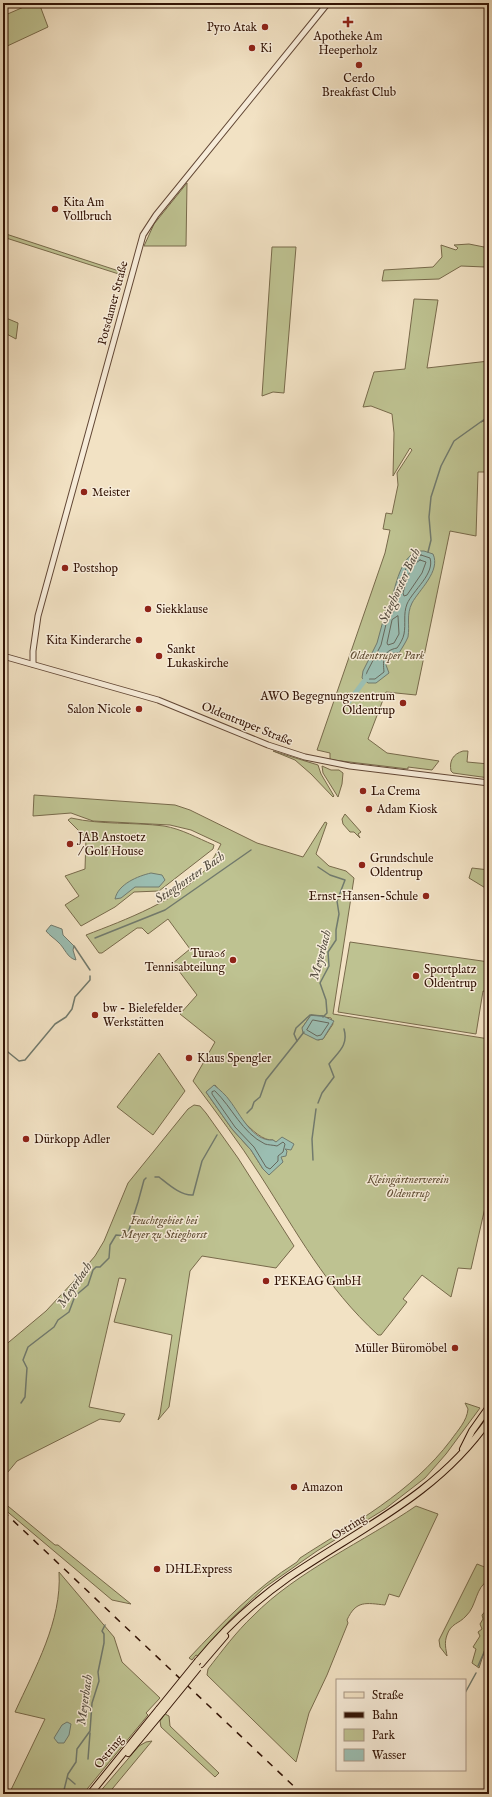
<svg xmlns="http://www.w3.org/2000/svg" width="492" height="1797" viewBox="0 0 492 1797" font-family="'IM FELL English',serif">
  <style>
    .green { fill: #bec291; stroke: #786a4b; fill-rule: evenodd }
    .water { fill: #9bbeb2; stroke: #717a6d }
    .lines { fill: none; stroke-linecap: round; stroke-linejoin: round }
    .shore { stroke: #66685c; stroke-width: 1 }
    .stream { stroke: #717a6d; stroke-width: 1.5 }
    .canal { stroke: #9bbeb2; stroke-width: 5 }
    .minor-casing { stroke: #624735; stroke-width: 7 }
    .major-casing { stroke: #321305; stroke-width: 8 }
    .minor { stroke: #f7ecd9; stroke-width: 5 }
    .major { stroke: #f2e2c4; stroke-width: 6 }
    .rail { stroke: #321305; stroke-width: 1.5; stroke-dasharray: 7 7; stroke-linecap: butt }
    .major-bridge-casing { stroke: #321305; stroke-width: 8; stroke-linecap: butt }
    .major-bridge { stroke: #f2e2c4; stroke-width: 6 }
    .poi-dot { fill: #8f2418; stroke: #f7ecd9; stroke-width: 1.5 }
    .labels { text-anchor: middle; dominant-baseline: central; stroke-width: 3; stroke-linejoin: round; paint-order: stroke }
    .poi-label { font-size: 12px; fill: #321305; stroke: #f7ecd9; text-anchor: start }
    .street-label { font-size: 12px; fill: #321305; stroke: #f7ecd9 }
    .park-label { font-size: 12px; font-style: italic; fill: #635036; stroke: #f7ecd9 }
    .water-label { font-size: 13px; font-style: italic; fill: #574f42; stroke: #f7ecd9 }
  </style>
  <rect width="100%" height="100%" fill="#f2e2c4"/>
  <filter id="stains"><feTurbulence type="fractalNoise" baseFrequency=".005" numOctaves="4"/><feColorMatrix values="0 0 0 0 .2 0 0 0 0 .09 0 0 0 0 .02 0 0 0 .5 -.17"/></filter>
  <radialGradient id="worn" r=".72"><stop offset=".6" stop-color="#630" stop-opacity="0"/><stop offset="1" stop-color="#630" stop-opacity=".3"/></radialGradient>
  <g class="green">
    <path d="M33 3H39L48 27 3 48V16Z"/>
    <path d="M187 183 186 246H144L154 224Z"/>
    <path d="M3 233 125 273V276L3 237Z"/>
    <path d="M469 244 489 248 485 267 461 266 439 279 382 281 384 270 433 267 442 257 441 245 456 250 458 248 454 245Z"/>
    <path d="M272 247H296L284 393 273 392 262 396Z"/>
    <path d="M414 299 438 300 427 368 489 361V418L481 422 489 419V472H478L476 536 450 531 416 695 386 692 368 739 387 753 439 761 432 770 408 767V769L333 760 330 759V753L317 750 385 553 390 530 383 529 386 513 392 514 398 485 397 473 412 450 410 448 393 476 394 433 392 414 371 406 363 407 374 372 405 369Z"/>
    <path d="M6 318 18 323 16 339 3 332V326Z"/>
    <path d="M273 751 318 765 321 774 334 796 333 797 311 774 295 760Z"/>
    <path d="M463 751H468L467 762 489 764V778L453 773 451 771C449 761 453 754 463 751Z"/>
    <path d="M322 766 331 770H339L343 773 342 784 338 797 323 773Z"/>
    <path d="M34 795 175 805 190 810 257 843 303 857 325 822 327 823 316 854 329 866 346 871 354 878 333 1014 489 1039V1190L471 1269 458 1268 451 1297 422 1275 403 1299 407 1302 381 1335H378C325 1286 298 1234 260 1175 239 1142 216 1112 193 1081L215 1042 180 1014 197 995 173 963 190 949 168 919 148 934 142 928H137L102 953H99L86 935C125 920 179 900 207 868 212 861 217 852 221 844L191 830 170 825 93 821 71 813 33 816ZM311 1015 331 1018 333 1024 323 1039 318 1040 302 1028ZM215 1085C226 1099 254 1142 273 1140L284 1149 281 1156 263 1169 251 1150 232 1129 206 1092Z"/>
    <path d="M345 814 361 832 358 834 360 838 354 832H350L343 824 342 819Z"/>
    <path d="M71 818C102 825 133 822 164 826 182 829 197 838 214 845L213 849 159 891 134 892 115 907 81 926 65 905 79 896 65 876 85 869 86 838 68 820Z"/>
    <path d="M472 868 489 870 487 889 469 878Z"/>
    <path d="M350 942 489 962V992L483 991 476 1034 338 1012Z"/>
    <path d="M159 1053 185 1091 153 1135 117 1107Z"/>
    <path d="M194 1105 200 1106 206 1113 238 1158 294 1246 276 1268 202 1256 190 1271 169 1407 158 1420 160 1414 172 1335 114 1322 126 1279 119 1278 89 1407 125 1414 120 1422 100 1419 17 1461 3 1478V1347L46 1311 73 1282 95 1256 104 1241 128 1183 188 1109Z"/>
    <path d="M465 1403 480 1408 446 1454 425 1478 385 1509 317 1551 264 1588 229 1621 198 1656 196 1655 192 1660 189 1658C224 1621 254 1589 297 1562L300 1558C354 1523 411 1493 451 1440 458 1430 467 1421 468 1409Z"/>
    <path d="M3 1502 55 1545H58L131 1604 112 1600 3 1508Z"/>
    <path d="M416 1506 438 1514 399 1597 389 1594 385 1605C366 1603 356 1600 347 1620L348 1623 327 1675 309 1713 296 1762 207 1675 208 1669C222 1651 236 1632 253 1616 297 1571 365 1541 416 1506Z"/>
    <path d="M477 1564 487 1568 485 1571 489 1573V1580C475 1587 477 1606 466 1616 459 1624 451 1623 447 1635 444 1643 446 1649 447 1656L440 1647 439 1640Z"/>
    <path d="M59 1572 114 1637 122 1662 160 1698 146 1713 148 1715 83 1794H9L45 1719 15 1712C35 1668 62 1621 59 1572Z"/>
    <path d="M489 1607V1641L487 1643 479 1668 472 1663 476 1649 473 1647 480 1636 478 1632 482 1629 480 1624 483 1619 482 1615Z"/>
    <path d="M165 1714 169 1716 170 1726 219 1773 215 1777 161 1727 160 1721Z"/>
    <path d="M152 1741 108 1794H98L139 1746 146 1742Z"/>
  </g>
  <g class="water">
    <path d="M417 551H424L433 554C441 571 419 590 412 603 406 615 410 625 408 637 406 642 402 648 399 653H394L388 656 386 665 389 673 376 683H368L362 678 363 671 377 643 386 610 389 611 394 603 391 601C396 585 400 559 417 551Z"/>
    <path d="M151 873 162 875 165 880 159 887H135L121 898 115 899C118 884 138 876 151 873Z"/>
    <path d="M51 925 62 929 63 935 74 946 73 950 76 960C67 958 65 948 58 942 54 938 50 936 46 931Z"/>
    <path d="M311 1015 323 1016 334 1021 323 1039 317 1040 303 1033 302 1028Z"/>
    <path d="M214 1085C220 1090 226 1095 230 1101 240 1114 253 1142 273 1140L276 1142 282 1137 294 1144 291 1150 285 1149 287 1151 286 1156 281 1157 283 1162 269 1175 263 1169 251 1150 232 1129 206 1092Z"/>
    <path d="M67 1722 71 1724 69 1735 64 1743H58L54 1738 62 1725Z"/>
  </g>
  <g class="lines">
    <g class="shore">
      <path d="M421 555 430 558C435 574 413 590 407 604 403 614 406 624 404 634 403 639 400 644 397 648 382 651 383 660 384 672L375 679H369L366 676 367 672 381 645 388 616C398 610 396 606 396 597 397 585 408 557 421 555Z"/>
      <path d="M420 560 426 562 422 573 407 595 404 596 403 593C406 582 409 566 420 560Z"/>
      <path d="M398 616 399 634 394 643 388 645 387 643 392 620Z"/>
      <path d="M313 1020 329 1023 321 1035 317 1036 307 1030Z"/>
      <path d="M215 1091C232 1107 242 1133 265 1144 268 1145 273 1145 277 1146L283 1142 285 1144 283 1152 278 1156V1161L270 1169 266 1167 254 1147 235 1127 212 1094V1092Z"/>
    </g>
    <g class="stream">
      <path d="M428 552 431 540 429 517 431 497 441 466 454 441 489 416"/>
      <path d="M318 867 330 875 345 880 337 901 339 914 336 930V940L328 952 329 966 320 983 326 1000 327 1013 323 1017"/>
      <path d="M95 938 165 910 251 850"/>
      <path d="M74 946 90 970"/>
      <path d="M297 1041 304 1032"/>
      <path d="M3 1048 19 1061 25 1060 55 1024 66 1017 72 1009 75 997 90 980V976"/>
      <path d="M318 1103 322 1093 334 1077 329 1064C337 1053 349 1046 344 1029"/>
      <path d="M247 1113 252 1108 254 1102 260 1097 266 1080 297 1041 294 1034 296 1028 310 1015 323 1016"/>
      <path d="M313 1160 312 1139 316 1109"/>
      <path d="M155 1177H159C168 1184 181 1196 193 1195L202 1161 217 1135"/>
      <path d="M21 1403 25 1397 27 1368 23 1360 28 1347 54 1327 58 1320 69 1312 75 1296 88 1285 93 1270 96 1267H100L109 1258 110 1245 116 1235 127 1236 138 1202 144 1180 146 1178"/>
      <path d="M478 1666 489 1641"/>
      <path d="M465 1693 476 1673"/>
      <path d="M88 1759 90 1733"/>
      <path d="M68 1778 75 1784"/>
      <path d="M63 1794 68 1774 76 1762 77 1749 90 1731 92 1703 99 1681 98 1672 104 1643V1634L102 1631 105 1625"/>
    </g>
    <path class="canal" d="M347 704 368 676"/>
    <g class="minor-casing">
      <g id="minor">
        <path d="M3 656 158 700 268 745 305 757 350 766 489 783"/>
        <path d="M33 664V651L38 616 143 235 156 215 328 3"/>
      </g>
    </g>
    <g class="major-casing">
      <g id="major">
        <path d="M463 1449 472 1431 489 1407"/>
        <path d="M198 1661C224 1629 255 1601 289 1577 361 1528 438 1494 489 1420"/>
        <path d="M201 1664 225 1636"/>
        <path d="M128 1753 163 1711"/>
        <path d="M90 1794 159 1709"/>
      </g>
    </g>
    <use href="#minor" class="minor"/>
    <use href="#major" class="major"/>
    <path class="rail" d="M3 1511 302 1794"/>
    <g class="major-bridge-casing">
      <g id="major-bridge">
        <path d="M159 1709 198 1661"/>
        <path d="M163 1711 198 1668"/>
      </g>
    </g>
    <use href="#major-bridge" class="major-bridge"/>
  </g>
  <g class="poi-dot">
    <path d="M346 16h4v4h4v4h-4v4h-4v-4h-4v-4h4z"/>
    <circle cx="265" cy="27" r="4"/>
    <circle cx="252" cy="48" r="4"/>
    <circle cx="359" cy="65" r="4"/>
    <circle cx="55" cy="209" r="4"/>
    <circle cx="84" cy="492" r="4"/>
    <circle cx="65" cy="568" r="4"/>
    <circle cx="148" cy="609" r="4"/>
    <circle cx="139" cy="640" r="4"/>
    <circle cx="159" cy="656" r="4"/>
    <circle cx="403" cy="703" r="4"/>
    <circle cx="139" cy="709" r="4"/>
    <circle cx="363" cy="791" r="4"/>
    <circle cx="369" cy="809" r="4"/>
    <circle cx="70" cy="844" r="4"/>
    <circle cx="362" cy="865" r="4"/>
    <circle cx="426" cy="896" r="4"/>
    <circle cx="233" cy="960" r="4"/>
    <circle cx="416" cy="976" r="4"/>
    <circle cx="95" cy="1015" r="4"/>
    <circle cx="189" cy="1058" r="4"/>
    <circle cx="26" cy="1139" r="4"/>
    <circle cx="266" cy="1281" r="4"/>
    <circle cx="455" cy="1348" r="4"/>
    <circle cx="294" cy="1487" r="4"/>
    <circle cx="157" cy="1569" r="4"/>
  </g>
  <g class="labels">
    <g class="poi-label">
      <text x="257" y="27" text-anchor="end">Pyro Atak</text>
      <text x="348" y="36" text-anchor="middle">Apotheke Am<tspan x="348" dy="14">Heeperholz</tspan></text>
      <text x="260" y="48">Ki</text>
      <text x="359" y="78" text-anchor="middle">Cerdo<tspan x="359" dy="14">Breakfast Club</tspan></text>
      <text x="63" y="202">Kita Am<tspan x="63" dy="14">Vollbruch</tspan></text>
      <text x="92" y="492">Meister</text>
      <text x="73" y="568">Postshop</text>
      <text x="156" y="609">Siekklause</text>
      <text x="131" y="640" text-anchor="end">Kita Kinderarche</text>
      <text x="167" y="649">Sankt<tspan x="167" dy="14">Lukaskirche</tspan></text>
      <text x="395" y="696" text-anchor="end">AWO Begegnungszentrum<tspan x="395" dy="14">Oldentrup</tspan></text>
      <text x="131" y="709" text-anchor="end">Salon Nicole</text>
      <text x="371" y="791">La Crema</text>
      <text x="377" y="809">Adam Kiosk</text>
      <text x="78" y="837">JAB Anstoetz<tspan x="78" dy="14">/ Golf House</tspan></text>
      <text x="370" y="858">Grundschule<tspan x="370" dy="14">Oldentrup</tspan></text>
      <text x="418" y="896" text-anchor="end">Ernst-Hansen-Schule</text>
      <text x="225" y="953" text-anchor="end">Tura06<tspan x="225" dy="14">Tennisabteilung</tspan></text>
      <text x="424" y="969">Sportplatz<tspan x="424" dy="14">Oldentrup</tspan></text>
      <text x="103" y="1008">bw - Bielefelder<tspan x="103" dy="14">Werkstätten</tspan></text>
      <text x="197" y="1058">Klaus Spengler</text>
      <text x="34" y="1139">Dürkopp Adler</text>
      <text x="274" y="1281">PEKEAG GmbH</text>
      <text x="447" y="1348" text-anchor="end">Müller Büromöbel</text>
      <text x="302" y="1487">Amazon</text>
      <text x="165" y="1569">DHLExpress</text>
    </g>
    <g class="street-label">
      <text transform="translate(113 303) rotate(-75)">Potsdamer Straße</text>
      <text transform="translate(247 724) rotate(22)">Oldentruper Straße</text>
      <text transform="translate(349 1527) rotate(-32)">Ostring</text>
      <text transform="translate(109 1752) rotate(-51)">Ostring</text>
    </g>
    <g class="park-label">
      <text x="387" y="655">Oldentruper Park</text>
      <text x="408" y="1179">Kleingärtnerverein<tspan x="408" dy="14">Oldentrup</tspan></text>
      <text x="164" y="1220">Feuchtgebiet bei<tspan x="164" dy="14">Meyer zu Stieghorst</tspan></text>
    </g>
    <g class="water-label">
      <text transform="translate(400 586) rotate(-65)">Stieghorster Bach</text>
      <text transform="translate(190 878) rotate(-34)">Stieghorster Bach</text>
      <text transform="translate(321 955) rotate(-75)">Meyerbach</text>
      <text transform="translate(75 1285) rotate(-56)">Meyerbach</text>
      <text transform="translate(85 1700) rotate(-82)">Meyerbach</text>
    </g>
  </g>
  <rect width="492" height="1797" fill="none" stroke="#f2e2c4" stroke-width="16"/>
  <rect x="4" y="4" width="484" height="1789" fill="none" stroke="#321305" stroke-width="2"/>
  <rect x="8" y="8" width="476" height="1781" fill="none" stroke="#321305"/>
  <rect x="336" y="1679" width="130" height="92" fill="#f7ecd9" stroke="#a89584"/>
  <rect x="344" y="1692" width="20" height="6" fill="#f2e2c4" stroke="#a89584"/>
  <text x="372" y="1699" font-size="12" fill="#321305">Straße</text>
  <rect x="344" y="1712" width="20" height="6" fill="#321305" stroke="#a89584"/>
  <text x="372" y="1719" font-size="12" fill="#321305">Bahn</text>
  <rect x="344" y="1729" width="20" height="12" fill="#bec291" stroke="#a89584"/>
  <text x="372" y="1739" font-size="12" fill="#321305">Park</text>
  <rect x="344" y="1749" width="20" height="12" fill="#9bbeb2" stroke="#a89584"/>
  <text x="372" y="1759" font-size="12" fill="#321305">Wasser</text>
  <rect width="100%" height="100%" filter="url(#stains)"/>
  <rect width="100%" height="100%" fill="url(#worn)"/>
</svg>
